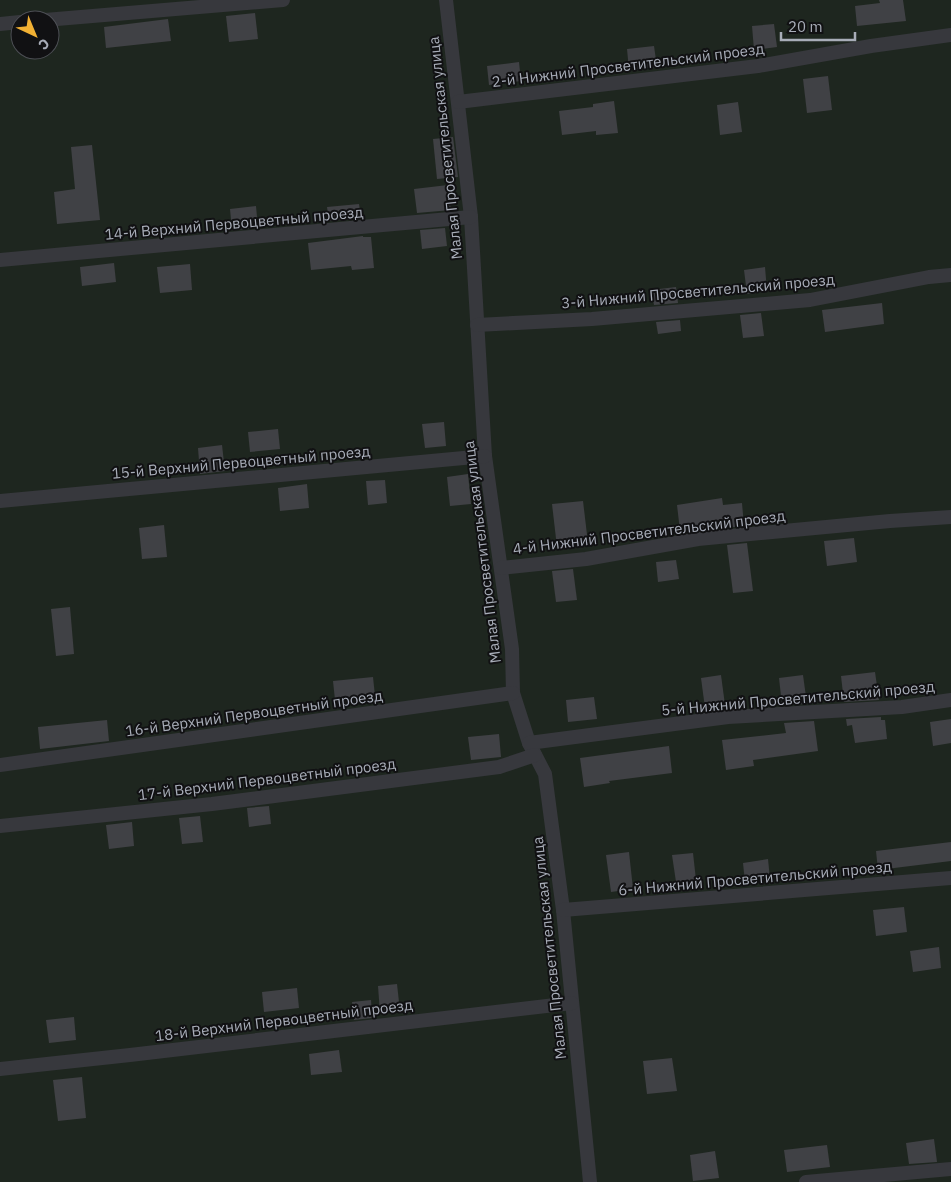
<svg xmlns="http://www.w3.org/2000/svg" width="951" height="1182" viewBox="0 0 951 1182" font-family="'IBM Plex Sans',sans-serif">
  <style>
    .green { fill: #1e261f; fill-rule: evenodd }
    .building { fill: #404145 }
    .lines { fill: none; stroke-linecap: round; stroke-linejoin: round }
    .lane { stroke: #37383d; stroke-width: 14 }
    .labels { text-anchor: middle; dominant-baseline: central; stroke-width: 4; stroke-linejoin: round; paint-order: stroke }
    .street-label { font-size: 15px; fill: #a8adb8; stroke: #111113 }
  </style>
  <rect width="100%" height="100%" fill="#161618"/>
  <path class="green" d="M0 0H951V1182H0ZM20 20H50V50H20Z"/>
  <g class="building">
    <path d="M879 0H903L906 21 857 26 855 6 880 3Z"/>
    <path d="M255 13 258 39 229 42 226 16Z"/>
    <path d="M168 19 171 41 106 48 104 27Z"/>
    <path d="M774 24 777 47 754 50 752 26Z"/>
    <path d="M654 46 657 67 629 70 627 49Z"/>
    <path d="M519 62 521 81 489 85 487 66Z"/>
    <path d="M828 76 832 110 807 113 803 79Z"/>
    <path d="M614 101 618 133 596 135V131L562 135 559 111 593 107V104Z"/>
    <path d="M738 102 742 132 720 135 717 105Z"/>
    <path d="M453 137 458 177 437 179 433 139Z"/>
    <path d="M92 145 100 220 57 224 54 192 75 189 71 147Z"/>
    <path d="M448 185 451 210 417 213 414 189Z"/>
    <path d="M359 204 361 218 329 221 327 207Z"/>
    <path d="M256 206 258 228 232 230 230 209Z"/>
    <path d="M445 228 447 246 422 249 420 230Z"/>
    <path d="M363 236V237H371L374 268 352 270 351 266 311 270 308 243Z"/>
    <path d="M114 263 116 282 82 286 80 267Z"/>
    <path d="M190 264 192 290 160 293 157 267Z"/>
    <path d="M765 267 767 291 747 294 744 270Z"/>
    <path d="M676 287 678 303 654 305 651 290Z"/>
    <path d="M882 303 884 324 825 332 822 310Z"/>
    <path d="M761 313 764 336 743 338 740 315Z"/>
    <path d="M680 320 681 331 658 334 656 322Z"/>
    <path d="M444 422 446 446 425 448 422 424Z"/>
    <path d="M278 429 280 449 250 452 248 432Z"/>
    <path d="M222 445 225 471 200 474 198 448Z"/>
    <path d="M468 474 471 504 450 506 447 477Z"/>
    <path d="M385 480 387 503 368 505 366 481Z"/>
    <path d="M307 484 309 508 280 511 278 488Z"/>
    <path d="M722 498 723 505 742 503 744 526 725 528V525L680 531 677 505Z"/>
    <path d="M583 501 588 543 557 547 552 504Z"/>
    <path d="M164 525 167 557 142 559 139 528Z"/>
    <path d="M854 538 857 562 827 566 824 541Z"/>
    <path d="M747 543 753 591 733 593 727 545Z"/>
    <path d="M676 560 679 579 658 582 656 562Z"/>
    <path d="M573 569 577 600 556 602 552 571Z"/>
    <path d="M70 607 74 654 56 656 51 609Z"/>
    <path d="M875 672 879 700 844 702 841 676Z"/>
    <path d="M721 675 725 705 705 708 701 678Z"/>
    <path d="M803 675 807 704 782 705 779 678Z"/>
    <path d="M373 677 375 696 335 700 333 681Z"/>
    <path d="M594 697 597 719 568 722 566 700Z"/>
    <path d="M881 717V720H885L887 739 855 743 852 725 847 726 846 719Z"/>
    <path d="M951 719V743L933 746 930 722Z"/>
    <path d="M107 720 109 741 40 749 38 727Z"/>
    <path d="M814 721 818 751 753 760 754 766 726 770 722 740 786 733 784 723Z"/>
    <path d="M499 734 501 757 471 760 468 737Z"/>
    <path d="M669 746 672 773 609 781 610 783 584 787 580 758Z"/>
    <path d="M269 806 271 824 249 827 247 808Z"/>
    <path d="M200 816 203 842 182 844 179 818Z"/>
    <path d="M132 822 134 846 109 849 106 825Z"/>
    <path d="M951 842V861L878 870 876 851Z"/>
    <path d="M629 852 633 889 611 892 606 855Z"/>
    <path d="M693 853 696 880 676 882 672 855Z"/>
    <path d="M768 859 770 879 745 882 743 863Z"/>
    <path d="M904 907 907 932 876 936 873 910Z"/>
    <path d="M939 947 941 968 913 972 910 951Z"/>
    <path d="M397 984 400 1011 380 1013 378 986Z"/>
    <path d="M297 988 299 1008 264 1012 262 992Z"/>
    <path d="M371 1000 372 1018 354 1020 352 1002Z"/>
    <path d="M74 1017 76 1040 49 1043 46 1020Z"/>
    <path d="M339 1050 342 1072 311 1075 309 1054Z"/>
    <path d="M672 1058 677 1091 647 1094 643 1061Z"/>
    <path d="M82 1077 86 1118 58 1121 53 1080Z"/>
    <path d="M934 1139 937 1162 909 1164 906 1143Z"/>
    <path d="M827 1145 830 1167 787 1172 784 1150Z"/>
    <path d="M715 1151 719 1178 693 1181 690 1155Z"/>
  </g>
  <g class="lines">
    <g class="lane">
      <path d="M446 0 471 217 485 456 512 649 513 693 529 743 545 774 563 910 590 1182"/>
      <path d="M45 20 283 0"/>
      <path d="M0 24 20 22"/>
      <path d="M458 102 758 66 871 46 951 35"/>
      <path d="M0 260 471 217"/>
      <path d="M477 325 592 319 810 300 929 277 951 275"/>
      <path d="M0 501 485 456"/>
      <path d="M501 568 586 559 698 539 890 521 951 517"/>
      <path d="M529 743 728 717 902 707 951 700"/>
      <path d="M0 765 513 693"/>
      <path d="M0 826 212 804 499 767 535 755"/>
      <path d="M563 910 951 878"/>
      <path d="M0 1069 130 1055 572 1003"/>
      <path d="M806 1182 951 1169"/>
    </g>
  </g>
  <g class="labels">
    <g class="street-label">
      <text transform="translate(628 65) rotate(-7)">2-й Нижний Просветительский проезд</text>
      <text transform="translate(445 148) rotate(-96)">Малая Просветительская улица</text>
      <text transform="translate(234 223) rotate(-5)">14-й Верхний Первоцветный проезд</text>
      <text transform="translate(698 291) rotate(-5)">3-й Нижний Просветительский проезд</text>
      <text transform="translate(241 462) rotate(-5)">15-й Верхний Первоцветный проезд</text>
      <text transform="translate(649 532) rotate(-7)">4-й Нижний Просветительский проезд</text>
      <text transform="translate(482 552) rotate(-97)">Малая Просветительская улица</text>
      <text transform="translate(798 698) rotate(-5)">5-й Нижний Просветительский проезд</text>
      <text transform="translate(254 713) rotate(-8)">16-й Верхний Первоцветный проезд</text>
      <text transform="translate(267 779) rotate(-7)">17-й Верхний Первоцветный проезд</text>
      <text transform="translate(755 878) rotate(-5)">6-й Нижний Просветительский проезд</text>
      <text transform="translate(549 948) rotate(-96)">Малая Просветительская улица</text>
      <text transform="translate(284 1020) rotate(-7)">18-й Верхний Первоцветный проезд</text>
    </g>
  </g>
  <g transform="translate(35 35) rotate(136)"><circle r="24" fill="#111113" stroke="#4d4f55"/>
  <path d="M0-4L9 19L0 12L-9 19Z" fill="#f2b134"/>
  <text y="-8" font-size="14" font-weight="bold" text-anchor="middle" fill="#a8adb8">С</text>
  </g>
  <path d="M781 32v8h74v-8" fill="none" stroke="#a8adb8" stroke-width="2.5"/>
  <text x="788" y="32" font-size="15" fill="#a8adb8" stroke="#111113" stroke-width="4" paint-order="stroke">20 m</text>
</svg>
